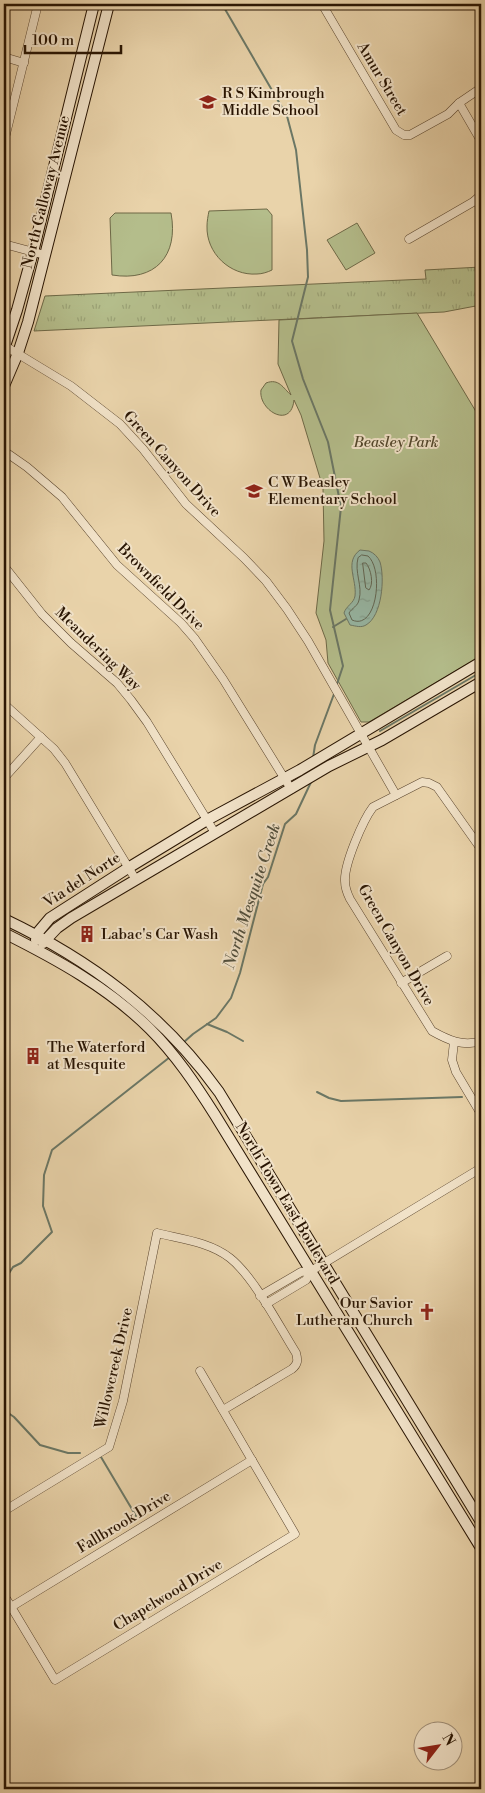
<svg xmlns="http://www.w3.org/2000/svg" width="485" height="1793" viewBox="0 0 485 1793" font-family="'Libre Bodoni',serif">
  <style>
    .grass { fill: url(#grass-tufts); stroke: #6e6947 }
    .park { fill: #b4bd8b; stroke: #6e6947 }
    .water { fill: url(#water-ripples); stroke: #6b7765 }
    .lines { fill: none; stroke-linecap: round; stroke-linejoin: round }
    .shore { stroke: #606654; stroke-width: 1 }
    .stream { stroke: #6b7765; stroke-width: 2 }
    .street-casing { stroke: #59442d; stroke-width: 9 }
    .secondary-casing { stroke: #291503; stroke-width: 12 }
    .street { stroke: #f1e2c8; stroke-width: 8 }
    .secondary { stroke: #f1e2c8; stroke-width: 10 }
    .labels { text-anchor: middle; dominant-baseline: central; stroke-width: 4; stroke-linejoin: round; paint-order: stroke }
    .street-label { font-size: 15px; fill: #291503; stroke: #f1e2c8 }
    .poi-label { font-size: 15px; fill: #291503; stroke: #f1e2c8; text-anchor: start }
    .park-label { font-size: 15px; font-style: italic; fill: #53472c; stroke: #f1e2c8 }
    .water-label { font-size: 16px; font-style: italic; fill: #504e3c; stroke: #f1e2c8 }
  </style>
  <defs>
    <pattern id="grass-tufts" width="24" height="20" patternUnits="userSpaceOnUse" patternTransform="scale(1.25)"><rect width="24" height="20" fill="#b4bd8b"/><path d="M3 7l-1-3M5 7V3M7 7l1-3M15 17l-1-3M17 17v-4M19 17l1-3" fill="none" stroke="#9ba276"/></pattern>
    <pattern id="water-ripples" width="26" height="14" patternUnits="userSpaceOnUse" patternTransform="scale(1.25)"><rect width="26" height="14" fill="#97b8a6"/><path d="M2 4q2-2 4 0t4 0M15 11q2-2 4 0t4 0" fill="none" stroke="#829d8d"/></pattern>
  </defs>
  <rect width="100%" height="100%" fill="#e9d3aa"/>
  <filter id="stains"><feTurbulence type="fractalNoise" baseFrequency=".004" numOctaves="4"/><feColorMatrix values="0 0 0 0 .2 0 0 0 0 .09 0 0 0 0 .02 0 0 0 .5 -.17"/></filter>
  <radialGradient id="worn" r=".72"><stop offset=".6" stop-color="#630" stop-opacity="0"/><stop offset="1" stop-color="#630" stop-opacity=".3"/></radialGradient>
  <path class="grass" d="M481 267V305L444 312 34 331 45 296 426 279 425 270Z"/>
  <g class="park">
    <path d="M267 209 272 215V270C268 272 262 274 257 274 230 276 206 253 207 226 207 221 208 216 209 211Z"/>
    <path d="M115 213H171C179 256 155 282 112 275L110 218Z"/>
    <path d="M357 223 375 253 346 270 327 240Z"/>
    <path d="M417 313 481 420V656L369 722H361L328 663 326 640 316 613 324 541 323 488 301 415 294 400C291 430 258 410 261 390L266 383C279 378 283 388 291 395L278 364 279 320Z"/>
  </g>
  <path class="water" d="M360 550 369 551C374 553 378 557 380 562 385 578 382 616 366 625 361 628 356 626 350 625L344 613C346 606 354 603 355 596 357 579 344 562 360 550Z"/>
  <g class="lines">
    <g class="shore">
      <path d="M362 555 368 556C384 570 377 631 352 620L349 613C352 608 358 606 359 600 363 586 354 572 358 558Z"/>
      <path d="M363 563H366C371 569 374 584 369 590L366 588Z"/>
    </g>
    <g class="stream">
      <path d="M222 4 287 116 296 150 307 250 308 277 292 341 303 379 328 442 341 507 330 610 343 666 336 687"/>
      <path d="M333 627 346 619"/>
      <path d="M380 731 481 672"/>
      <path d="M313 758 315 745 334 694"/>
      <path d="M207 1024 227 1032 243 1041"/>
      <path d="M184 1042 193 1034 216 1018 231 998 240 973 263 884 268 877 285 824 296 814 312 780"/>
      <path d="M317 1092 329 1098 341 1101 462 1097"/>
      <path d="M477 1094 481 1093"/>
      <path d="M4 1281 13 1267 21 1263 52 1232 43 1206 44 1175 52 1150 170 1057"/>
      <path d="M4 1410 14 1417 40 1445 68 1453H80"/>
      <path d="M101 1457 136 1516"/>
    </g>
    <g class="street-casing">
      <g id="street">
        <path d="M322 4 396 130 404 135H410L448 114 459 103 481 88"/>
        <path d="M4 57 24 63"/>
        <path d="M459 103 481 141"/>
        <path d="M4 142 38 4"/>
        <path d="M409 239 473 202 481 195"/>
        <path d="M4 244 45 255"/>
        <path d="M5 346 71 386 120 424 143 449 186 504 244 558 266 581 287 609 308 641 396 795"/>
        <path d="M4 451 27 467 62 497 117 565 181 623 195 639 223 679 291 789"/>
        <path d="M4 566 42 614 71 643 117 683 131 700 147 722 215 833"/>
        <path d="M476 686 481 693"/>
        <path d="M4 704 54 749 65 763 136 880"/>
        <path d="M4 778 41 737"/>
        <path d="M481 849 437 787 429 783 422 782 373 807C363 820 344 864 345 881 345 888 347 893 350 899L432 1031C448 1040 463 1047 481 1041"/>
        <path d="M401 983 447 956"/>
        <path d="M454 1042 452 1060 456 1072 481 1114"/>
        <path d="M260 1296 301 1272 311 1271 481 1168"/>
        <path d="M266 1304 306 1280 311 1271"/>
        <path d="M4 1511 109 1447 123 1401 157 1233C181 1239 210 1242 230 1258 254 1277 279 1326 296 1353 298 1360 298 1364 292 1369L223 1410"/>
        <path d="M4 1595 55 1680 295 1534 200 1371"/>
        <path d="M11 1607 252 1460"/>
      </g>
    </g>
    <g class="secondary-casing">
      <g id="secondary">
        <path d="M4 349 17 310 33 252 94 4"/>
        <path d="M4 386 18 353 28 322 109 4"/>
        <path d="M4 919C90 960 162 1013 219 1092L481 1522"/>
        <path d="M4 933C56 959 109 988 150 1029 176 1055 196 1085 215 1115L481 1548"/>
        <path d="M36 940 39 931 50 918 128 868 207 820 300 770 481 662"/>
        <path d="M43 943 57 928 71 918 329 766 382 740 481 682"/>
      </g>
    </g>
    <use href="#street" class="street"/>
    <use href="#secondary" class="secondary"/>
  </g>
  <defs>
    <g id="school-bare" transform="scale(1.35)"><path d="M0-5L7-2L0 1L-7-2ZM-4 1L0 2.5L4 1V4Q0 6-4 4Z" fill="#8f2418" stroke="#f1e2c8" stroke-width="2.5" paint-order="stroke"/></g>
    <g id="building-bare" transform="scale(1.35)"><path d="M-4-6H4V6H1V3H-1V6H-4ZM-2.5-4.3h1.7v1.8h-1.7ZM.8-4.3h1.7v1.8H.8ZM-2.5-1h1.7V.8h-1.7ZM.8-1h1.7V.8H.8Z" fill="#8f2418" stroke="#f1e2c8" stroke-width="2.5" paint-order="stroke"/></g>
    <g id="church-bare" transform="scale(1.35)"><path d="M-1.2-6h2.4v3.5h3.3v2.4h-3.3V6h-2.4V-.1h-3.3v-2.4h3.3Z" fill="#8f2418" stroke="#f1e2c8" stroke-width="2.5" paint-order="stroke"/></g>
  </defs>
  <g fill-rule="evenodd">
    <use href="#school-bare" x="208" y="102"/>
    <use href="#school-bare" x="254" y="491"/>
    <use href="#building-bare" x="87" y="934"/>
    <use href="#building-bare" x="33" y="1056"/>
    <use href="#church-bare" x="427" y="1312"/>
  </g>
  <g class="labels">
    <g class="street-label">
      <text transform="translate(382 79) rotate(59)">Amur Street</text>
      <text transform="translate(46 192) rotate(-76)">North Galloway Avenue</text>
      <text transform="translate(172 464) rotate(48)">Green Canyon Drive</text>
      <text transform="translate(161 587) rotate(45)">Brownfield Drive</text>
      <text transform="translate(98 649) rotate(44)">Meandering Way</text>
      <text transform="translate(82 880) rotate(-33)">Via del Norte</text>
      <text transform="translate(396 945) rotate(60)">Green Canyon Drive</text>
      <text transform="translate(287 1203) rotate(59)">North Town East Boulevard</text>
      <text transform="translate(114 1368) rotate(-77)">Willowcreek Drive</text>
      <text transform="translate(124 1522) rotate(-31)">Fallbrook Drive</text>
      <text transform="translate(168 1595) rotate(-31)">Chapelwood Drive</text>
    </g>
    <g class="poi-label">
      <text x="222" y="93">R S Kimbrough<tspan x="222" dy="17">Middle School</tspan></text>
      <text x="268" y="482">C W Beasley<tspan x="268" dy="17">Elementary School</tspan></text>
      <text x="101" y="934">Labac's Car Wash</text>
      <text x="47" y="1047">The Waterford<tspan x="47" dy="17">at Mesquite</tspan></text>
      <text x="413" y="1303" text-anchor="end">Our Savior<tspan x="413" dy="17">Lutheran Church</tspan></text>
    </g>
    <g class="park-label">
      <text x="396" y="442">Beasley Park</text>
    </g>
    <g class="water-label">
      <text transform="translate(252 896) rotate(-72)">North Mesquite Creek</text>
    </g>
  </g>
  <rect width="485" height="1793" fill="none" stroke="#e9d3aa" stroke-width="20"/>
  <rect x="5" y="5" width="475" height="1783" fill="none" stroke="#291503" stroke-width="2.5"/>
  <rect x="10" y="10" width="465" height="1773" fill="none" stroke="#291503"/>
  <g transform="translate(438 1746) rotate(59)"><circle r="24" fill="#f1e2c8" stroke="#a19079"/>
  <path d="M0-4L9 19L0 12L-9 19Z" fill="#8f2418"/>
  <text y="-8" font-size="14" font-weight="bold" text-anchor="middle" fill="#291503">N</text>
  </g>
  <path d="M25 45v8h96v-8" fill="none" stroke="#291503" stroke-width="2.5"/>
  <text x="32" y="45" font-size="15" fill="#291503" stroke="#f1e2c8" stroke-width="4" paint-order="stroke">100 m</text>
  <rect width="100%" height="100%" filter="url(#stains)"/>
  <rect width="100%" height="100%" fill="url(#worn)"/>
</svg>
